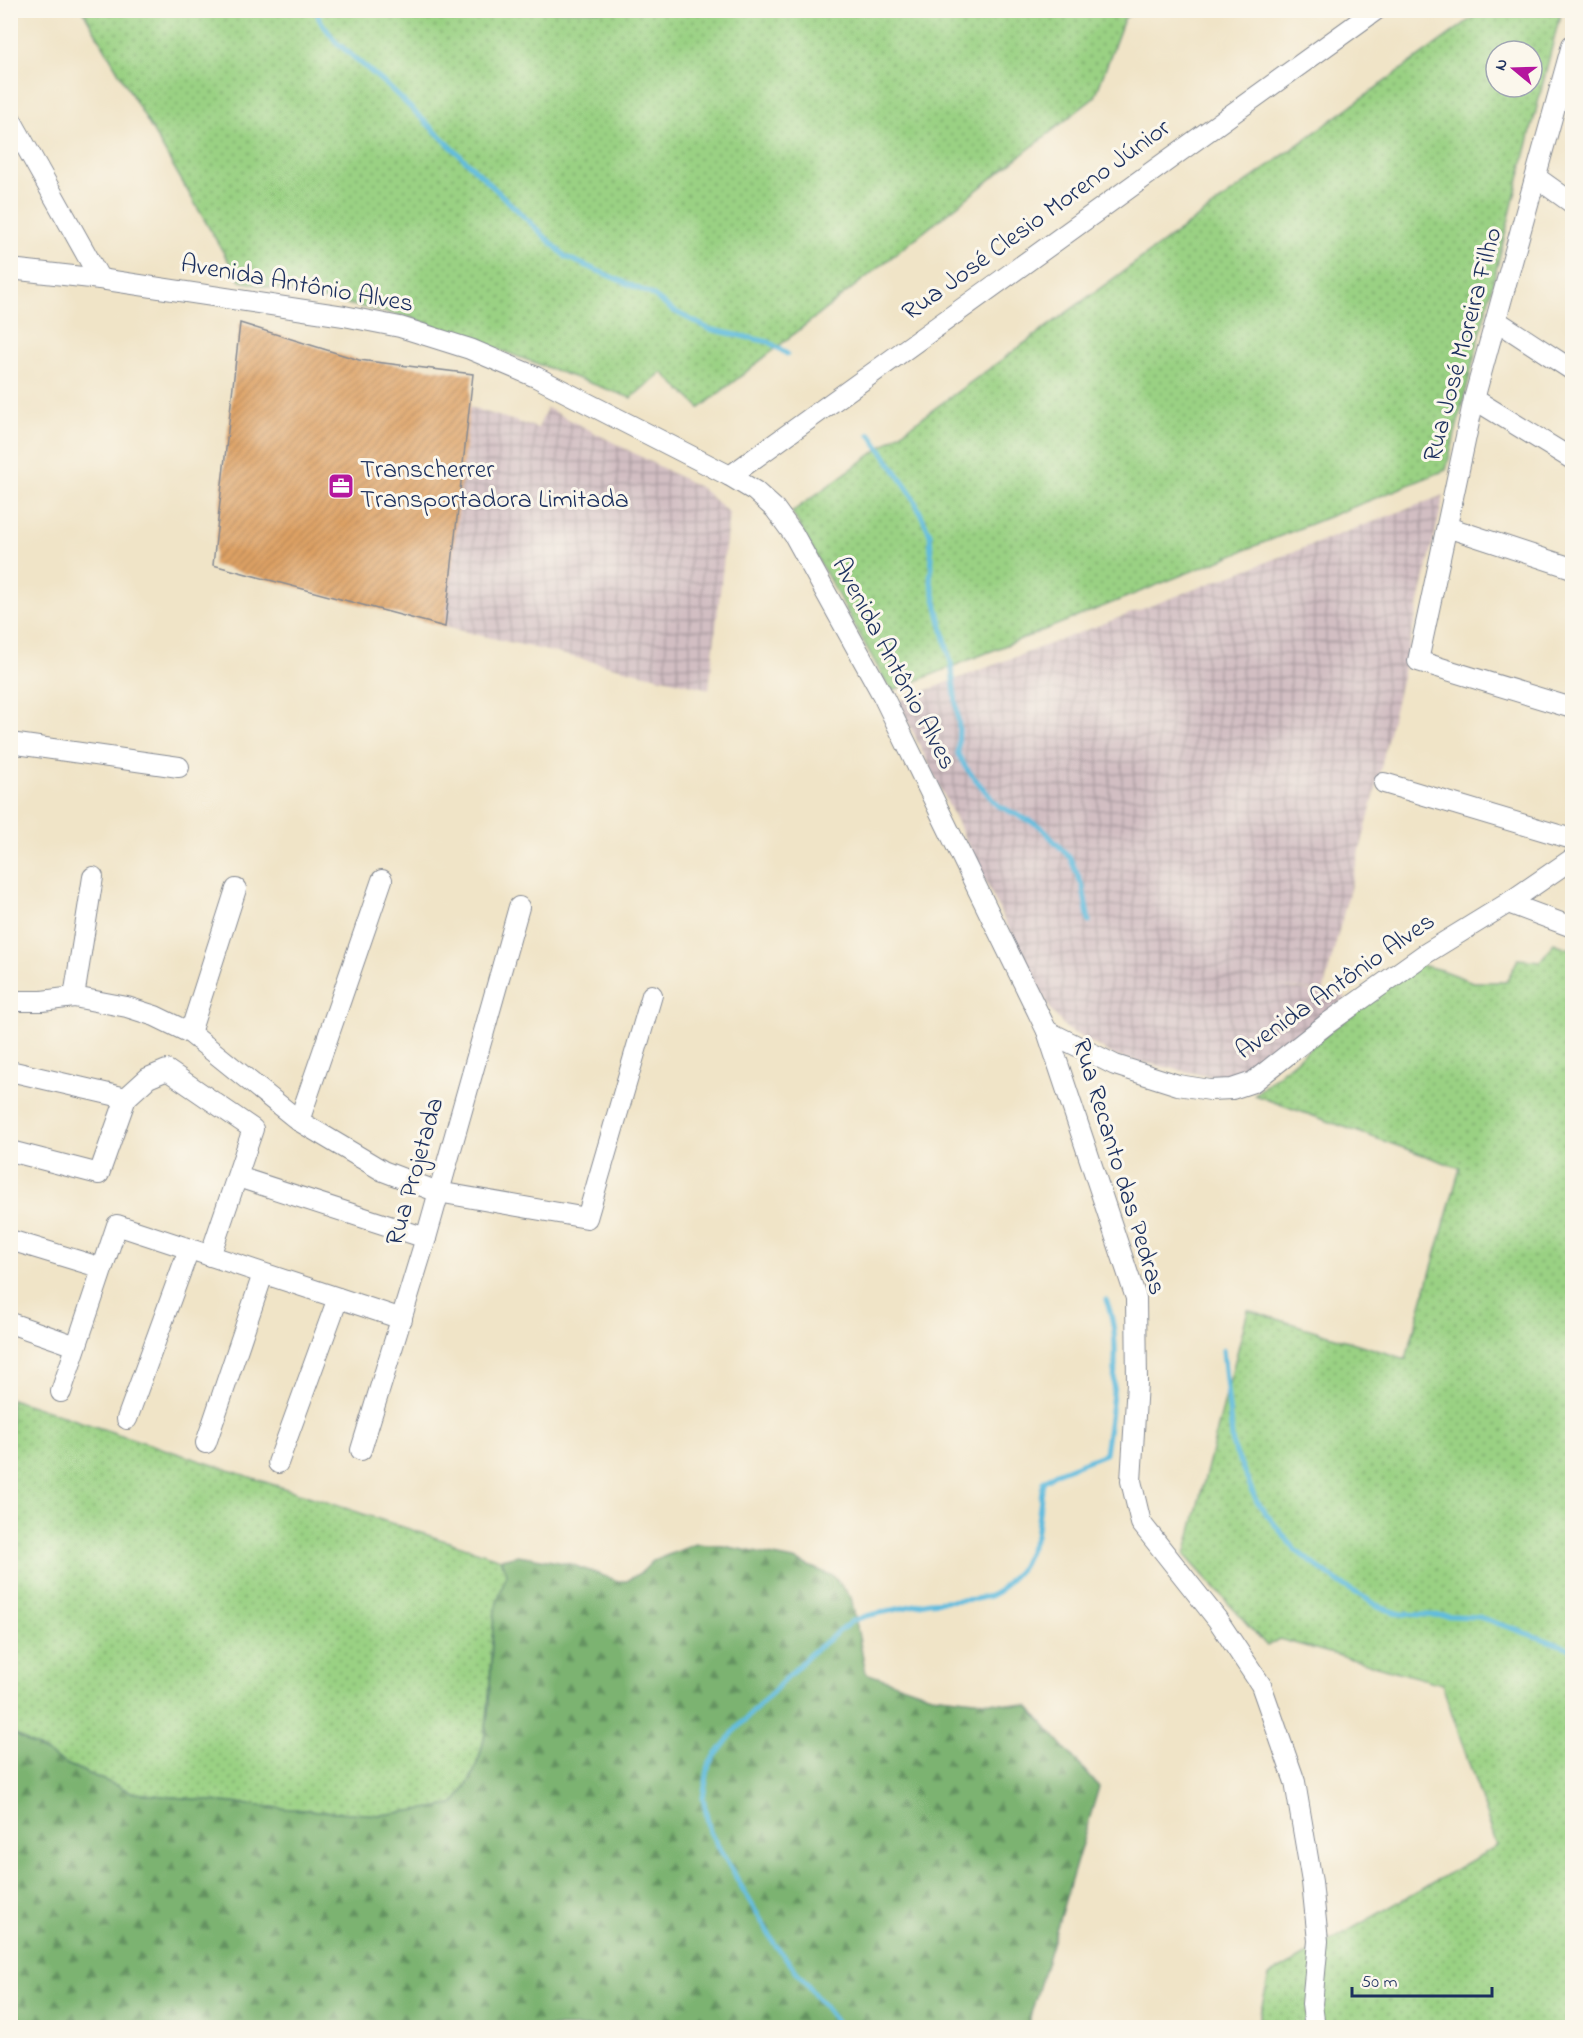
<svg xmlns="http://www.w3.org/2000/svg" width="1583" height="2038" viewBox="0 0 1583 2038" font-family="'Indie Flower',sans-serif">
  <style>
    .industrial { fill: url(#industrial-grid) }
    .grass { fill: url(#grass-dots); stroke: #5a8070; stroke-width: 1.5; fill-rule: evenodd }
    .forest { fill: url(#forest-firs); stroke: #4b7168; stroke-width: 1.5 }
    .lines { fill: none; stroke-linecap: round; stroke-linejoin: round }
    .stream { stroke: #60bcde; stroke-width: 5 }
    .building { fill: url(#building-hatch) }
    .minor-casing { stroke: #868a92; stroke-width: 22 }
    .minor { stroke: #fff; stroke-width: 20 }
    .labels { text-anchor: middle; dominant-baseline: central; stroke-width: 6; stroke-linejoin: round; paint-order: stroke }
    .street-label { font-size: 26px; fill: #1b2f5e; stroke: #fbf7ec }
    .poi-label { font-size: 26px; fill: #1b2f5e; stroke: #fbf7ec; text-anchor: start }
  </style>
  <defs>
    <pattern id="industrial-grid" width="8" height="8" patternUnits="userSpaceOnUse" patternTransform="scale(1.5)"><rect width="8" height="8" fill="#d2bec2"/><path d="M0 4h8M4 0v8" fill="none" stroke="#aa9ba1"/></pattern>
    <pattern id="grass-dots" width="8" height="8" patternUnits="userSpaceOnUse" patternTransform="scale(1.5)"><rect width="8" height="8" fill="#9ad183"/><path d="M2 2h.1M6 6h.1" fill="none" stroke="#7daa6e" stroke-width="1.8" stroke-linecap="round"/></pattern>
    <pattern id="forest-firs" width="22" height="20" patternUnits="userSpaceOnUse" patternTransform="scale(1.5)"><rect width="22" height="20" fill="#7bb371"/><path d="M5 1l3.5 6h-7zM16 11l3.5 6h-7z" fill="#649260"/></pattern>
    <pattern id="building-hatch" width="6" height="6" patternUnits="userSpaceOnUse" patternTransform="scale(1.5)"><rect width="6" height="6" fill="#dea164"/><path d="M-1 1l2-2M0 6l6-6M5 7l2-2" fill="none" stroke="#b38456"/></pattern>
  </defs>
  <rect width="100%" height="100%" fill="#fbf7ec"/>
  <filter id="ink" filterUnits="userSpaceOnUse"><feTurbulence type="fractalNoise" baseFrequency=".0167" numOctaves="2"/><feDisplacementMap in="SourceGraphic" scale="12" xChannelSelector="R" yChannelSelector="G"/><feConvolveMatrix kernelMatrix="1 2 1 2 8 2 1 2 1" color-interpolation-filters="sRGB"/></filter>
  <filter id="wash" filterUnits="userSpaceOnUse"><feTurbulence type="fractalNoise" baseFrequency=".008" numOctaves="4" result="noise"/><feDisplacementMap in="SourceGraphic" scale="24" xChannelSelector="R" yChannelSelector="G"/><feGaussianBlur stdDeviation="1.35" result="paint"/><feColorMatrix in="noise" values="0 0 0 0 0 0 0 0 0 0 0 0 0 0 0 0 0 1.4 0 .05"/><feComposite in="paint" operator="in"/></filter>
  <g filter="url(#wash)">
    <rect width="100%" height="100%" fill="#f0e4c7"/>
    <g class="industrial">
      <path d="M469 407 538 428 547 408 701 488 729 513 709 689 445 627Z"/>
      <path d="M1444 495 1376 789 1323 992 1272 985 1347 997 1263 1067 1244 1076 1227 1080 1117 1057 1067 1029 1052 1012 1017 946 898 701Z"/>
    </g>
    <g class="grass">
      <path d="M83 11H1134L1124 19 1095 97 700 408 662 372 631 398 412 318 240 281Z"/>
      <path d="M1482 11H1561L1446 470 891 691 792 512ZM1496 51H1532V87H1496Z"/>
      <path d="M1554 943 1572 950V2027H1257L1269 1976 1497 1846 1442 1684 1279 1639 1267 1646 1185 1555 1248 1310 1406 1359 1460 1168 1254 1095 1413 963 1441 970 1473 982H1506L1518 959 1540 961Z"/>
      <path d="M11 1399 501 1559 507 1574C502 1588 495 1604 494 1618 486 1682 498 1753 453 1805L381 1815 290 1809 134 1793 66 1764 11 1732Z"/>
    </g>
    <path class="forest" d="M696 1544 724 1546 794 1560 833 1576 851 1597 866 1673 931 1695 1028 1706 1099 1787 1030 2017V2027H11V1732L66 1764 134 1793 290 1809 381 1815 453 1805C498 1754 487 1681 494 1618 495 1604 502 1588 507 1574L501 1559 518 1555 570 1564 618 1581H627L643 1571 653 1561Z"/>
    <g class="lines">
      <g class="stream">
        <path d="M317 10 319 19 336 42 389 87 566 257 651 294 672 310 709 329 769 342 787 354"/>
        <path d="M870 434 911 493 930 534 932 567 930 578 951 663 959 727 958 754 966 768 997 805 1040 826 1070 858 1083 887 1089 922"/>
        <path d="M1223 1350 1233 1446 1257 1502 1295 1550 1341 1584 1382 1608 1401 1614 1479 1617 1572 1649"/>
        <path d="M841 2028 774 1943 710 1832 703 1798 709 1764 736 1729 810 1654 852 1621 866 1616 929 1602 976 1599 990 1596 999 1591 1021 1568 1036 1536 1043 1482 1056 1473 1105 1454C1111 1410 1124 1341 1106 1300"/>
      </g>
    </g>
    <g id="blocks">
      <path class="building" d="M240 323 359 360 473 374 445 627 213 565Z"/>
    </g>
  </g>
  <g filter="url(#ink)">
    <use href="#blocks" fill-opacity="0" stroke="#868a92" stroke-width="1.5"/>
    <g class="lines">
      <g class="minor-casing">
        <g id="minor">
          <path d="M1572 45 1474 399 1418 661 1572 708"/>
          <path d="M10 118 100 279"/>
          <path d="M1537 178 1572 203"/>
          <path d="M10 269 100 279 344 316 400 327 470 349 536 377 730 476 755 491 775 509 794 535 883 696 1047 1031 1136 1298 1137 1383 1131 1481 1141 1523 1217 1619 1261 1685 1295 1782 1312 1882 1318 1941 1312 2004 1315 2028"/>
          <path d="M1497 321 1572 370"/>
          <path d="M1474 399 1572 459"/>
          <path d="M730 476 1376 10"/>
          <path d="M1447 527 1572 568"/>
          <path d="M10 743 179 767"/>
          <path d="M1384 783 1572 839"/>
          <path d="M1508 903 1572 927"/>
          <path d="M74 997 93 877"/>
          <path d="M10 1001H42L74 997 127 1007 155 1016 190 1033 299 1121 383 1171 438 1192 587 1218 652 995"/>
          <path d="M1047 1031 1115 1065 1178 1085 1210 1090 1232 1089 1253 1082 1328 1023 1425 954 1508 903 1572 859"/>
          <path d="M190 1033 236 889"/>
          <path d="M10 1071 126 1098 99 1174 10 1151"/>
          <path d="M126 1098 148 1078 167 1070 253 1129 210 1256"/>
          <path d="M299 1121 382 880"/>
          <path d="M238 1177 426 1238"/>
          <path d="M10 1240 102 1268"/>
          <path d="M10 1323 76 1346"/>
          <path d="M61 1392 117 1225 402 1319"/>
          <path d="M127 1419 189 1249"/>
          <path d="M206 1443 263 1274"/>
          <path d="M361 1450 426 1238 519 907"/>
          <path d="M278 1463 338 1298"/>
        </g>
      </g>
      <use href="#minor" class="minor"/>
    </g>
  </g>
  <defs>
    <g id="office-square" transform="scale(1.35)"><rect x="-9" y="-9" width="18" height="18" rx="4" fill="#b5179e" stroke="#fbf7ec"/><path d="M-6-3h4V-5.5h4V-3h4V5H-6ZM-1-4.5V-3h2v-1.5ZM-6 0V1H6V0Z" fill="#fff"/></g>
  </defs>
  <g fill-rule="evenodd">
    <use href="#office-square" x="341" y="486"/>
  </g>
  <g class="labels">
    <g class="street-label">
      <text transform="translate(1037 221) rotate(-36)">Rua José Clesio Moreno Júnior</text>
      <text transform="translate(297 285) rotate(10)">Avenida Antônio Alves</text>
      <text transform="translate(1464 345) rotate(-75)">Rua José Moreira Filho</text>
      <text transform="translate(893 664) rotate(62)">Avenida Antônio Alves</text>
      <text transform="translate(1336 987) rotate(-35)">Avenida Antônio Alves</text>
      <text transform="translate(1118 1167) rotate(73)">Rua Recanto das Pedras</text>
      <text transform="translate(416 1172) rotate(-74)">Rua Projetada</text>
    </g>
    <g class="poi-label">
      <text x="360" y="471">Transcherrer<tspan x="360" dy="30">Transportadora Limitada</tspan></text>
    </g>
  </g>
  <rect width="1583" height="2038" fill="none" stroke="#fbf7ec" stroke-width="36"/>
  <g transform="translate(1514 69) rotate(289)"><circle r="28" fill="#fbf7ec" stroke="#a1a7b3" stroke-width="1.5"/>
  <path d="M0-4.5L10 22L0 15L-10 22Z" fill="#b5179e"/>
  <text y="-9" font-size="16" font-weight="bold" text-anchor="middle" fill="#1b2f5e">N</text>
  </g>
  <path d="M1352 1987v9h140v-9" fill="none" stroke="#1b2f5e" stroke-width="3"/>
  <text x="1361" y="1987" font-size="18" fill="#1b2f5e" stroke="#fbf7ec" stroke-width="4.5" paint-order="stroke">50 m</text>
</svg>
